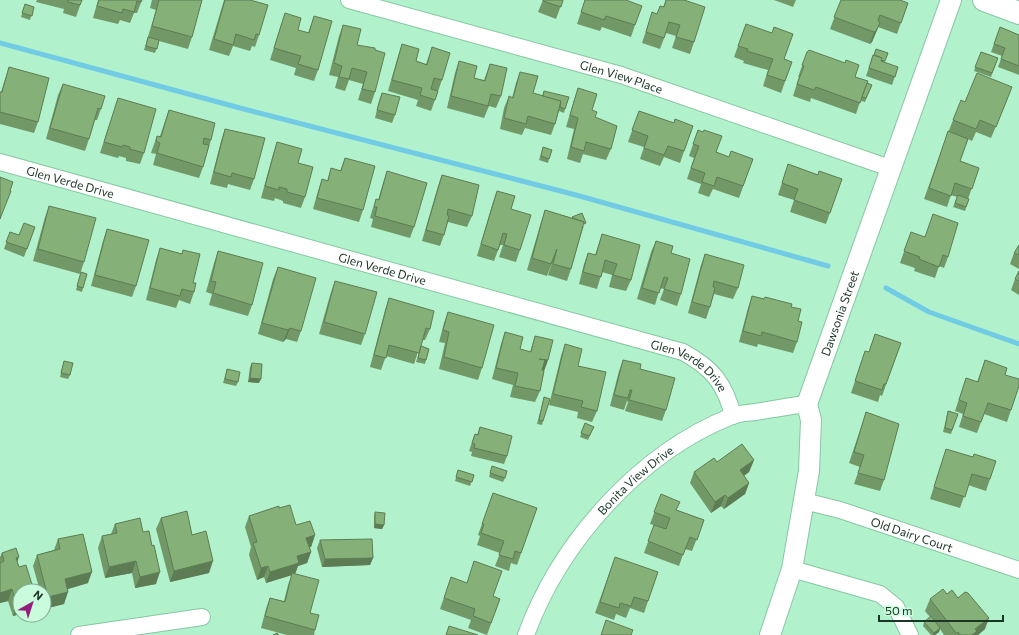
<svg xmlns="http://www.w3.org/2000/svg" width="1019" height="635" viewBox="0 0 1019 635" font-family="Commissioner,sans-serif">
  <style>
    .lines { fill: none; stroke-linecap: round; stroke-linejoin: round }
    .stream { stroke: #71cbe4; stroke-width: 5 }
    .minor-casing { stroke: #87c7a3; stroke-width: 18 }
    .tertiary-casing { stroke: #87c7a3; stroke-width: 22 }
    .secondary-casing { stroke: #87c7a3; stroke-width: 24 }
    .minor { stroke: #fff; stroke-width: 16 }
    .tertiary { stroke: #fff; stroke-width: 20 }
    .secondary { stroke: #fff; stroke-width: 22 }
    .wall { fill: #729867 }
    .shaded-wall { fill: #5d7c54 }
    .building { fill: #85b178; stroke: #5d7c54 }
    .labels { text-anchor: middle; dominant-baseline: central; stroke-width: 3; stroke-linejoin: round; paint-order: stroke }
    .street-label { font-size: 12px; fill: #1b3526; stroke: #c9fcdd }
  </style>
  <rect width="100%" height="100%" fill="#b1f2cc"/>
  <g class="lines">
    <g class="stream">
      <path d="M0 43 240 108 576 195 828 266"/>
      <path d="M886 288 929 312 1019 344"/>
    </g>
    <g class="minor-casing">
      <g id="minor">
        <path id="s1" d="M349 0 621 75 890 168"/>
        <path id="s2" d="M0 162 683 352C712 368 725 383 733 416"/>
        <path id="s3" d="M804 501 840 510 1019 570"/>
        <path d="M792 569 880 594 896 607 910 635"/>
        <path d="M79 635 202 617"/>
        <path id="s4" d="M526 635C560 542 639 453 732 416 739 413 748 413 756 412 773 409 790 406 807 404"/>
      </g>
    </g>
    <g class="tertiary-casing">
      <g id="tertiary">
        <path id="s5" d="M770 635 792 569 809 471 811 420 807 404 951 0"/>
      </g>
    </g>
    <g class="secondary-casing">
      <path id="secondary" d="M984 0 1019 13"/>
    </g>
    <use href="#minor" class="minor"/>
    <use href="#tertiary" class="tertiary"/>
    <use href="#secondary" class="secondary"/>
  </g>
  <g class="wall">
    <path d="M37 0H82L76 17 63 13 64 9 36 2Z"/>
    <path d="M98 0H142L137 13H134L130 23 120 20 118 24 93 18Z"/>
    <path d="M152 0H202L192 37 188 49 159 41 155 53 144 50 156 10 150 8Z"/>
    <path d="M224 0H250L259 35 255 47 252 46 250 51 233 46 229 56 209 50Z"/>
    <path d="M543 0H563L556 19 538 12Z"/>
    <path d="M585 0H626L635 25 631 37 602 27 600 31 577 24Z"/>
    <path d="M666 0 694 42 690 54 672 48 676 36 666 33 660 49 642 43 652 12 657 14 663 7Z"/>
    <path d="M774 0H796L793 7Z"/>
    <path d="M841 0 908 3 897 34 878 27 872 42 870 44 830 29Z"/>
    <path d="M25 4 34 7 30 20 21 17Z"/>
    <path d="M285 13 298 30 308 33 314 16 318 70 314 81 294 75 296 68 270 60 281 25Z"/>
    <path d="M746 24 784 59 792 62 781 93 763 86 768 70 743 63 744 61 734 57Z"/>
    <path d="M343 25 357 45 375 92 371 104 358 100 363 84 349 80 345 91 335 88 338 77 329 75 339 36Z"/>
    <path d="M1000 27 1019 35V75L998 67 1002 56 991 52Z"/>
    <path d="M402 44 416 61 426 64 432 47 442 80 431 111 416 106 418 100 388 91 398 56Z"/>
    <path d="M807 52 867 83 872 85 865 102 861 101 863 93 856 114 811 98 810 102 793 96 799 77H798Z"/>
    <path d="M981 52 998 58 991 77 974 71Z"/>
    <path d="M888 53 884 63 898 67 892 85 866 76 873 55Z"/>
    <path d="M459 61 474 78 484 80 490 64 501 96 496 108 489 106 484 118 447 108 455 73Z"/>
    <path d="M9 67 38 122 34 133 0 124V92H1L5 79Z"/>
    <path d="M520 72 533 93 542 96 544 91 565 109 564 113 559 111 555 124 551 135 525 128 522 135 500 129 504 108 509 96 512 98 516 83Z"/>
    <path d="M63 84 101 109 97 120H95L89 139 85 151 46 139 58 95Z"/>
    <path d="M578 88 592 110 611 149 606 160 583 154 580 163 567 159 574 129 566 127 574 100Z"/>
    <path d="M382 93 395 115 392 123 375 118 379 101Z"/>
    <path d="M118 98 144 153 140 164 126 161V158L119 156 118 158 100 153Z"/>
    <path d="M1008 98 991 138 976 132 972 141 968 139 960 161 979 168 968 199H969L965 211 953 207 957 197 951 195 947 207 924 199 944 143 953 120 965 102Z"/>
    <path d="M169 110 211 140 203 167 199 178 153 165 156 154 151 153 153 147 157 136H160L165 121Z"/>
    <path d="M639 111 674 123 693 126 680 163 664 157 660 166 640 159 644 147 628 142Z"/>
    <path d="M225 129 254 179 250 190 228 184 227 188 210 184 221 141Z"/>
    <path d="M698 130 716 152 729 157 753 159 739 198 713 189 709 197 698 193 701 184 687 179 694 158 689 156Z"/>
    <path d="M277 142 298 163 305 197 301 208 283 203V201L275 198 274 201 261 198 273 154Z"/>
    <path d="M543 147 549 159 548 163 539 160Z"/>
    <path d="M345 158 363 210 359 222 313 209 318 191 322 179 327 181 331 168 340 171Z"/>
    <path d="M788 164 818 175 842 179 826 224 790 212 794 200 778 195Z"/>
    <path d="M387 171 414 227 410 238 371 227 373 219 370 218 372 211 376 199 378 200 383 183Z"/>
    <path d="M442 175 472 216 467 227 448 222 444 235 440 246 422 241 438 186Z"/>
    <path d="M497 191 511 209 520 250 516 262 499 257 503 245H500L494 261 477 256 493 202Z"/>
    <path d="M49 206 84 262 80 274 33 261 45 217Z"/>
    <path d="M545 210 572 218V217L584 227 583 228 571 269 567 281 548 275 553 260 547 276 527 270 541 222Z"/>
    <path d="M35 227 24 257 4 249 10 232 19 235Z"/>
    <path d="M107 229 136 286 132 297 91 286 103 241Z"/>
    <path d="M911 232 948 257 944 268 939 266 935 278 914 271 915 268 900 263Z"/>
    <path d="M602 234 631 280 626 291 609 287 612 275 602 272 597 289 579 284 584 264 588 253 595 255Z"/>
    <path d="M656 241 671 253 681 294 677 306 660 300 664 289 660 288 655 305 637 299 651 252Z"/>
    <path d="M1019 245V269L1010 264 1014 253Z"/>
    <path d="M160 248 182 254 183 250 193 283 194 292 190 304 179 300 176 308 146 300 156 260Z"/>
    <path d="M218 251 252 305 248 316 209 305 212 294 206 292 214 263Z"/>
    <path d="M705 254 738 288 733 299 714 294 710 307 706 319 688 313 701 265Z"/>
    <path d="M278 267 301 331 297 342 286 339 283 342 258 334 273 279Z"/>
    <path d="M1019 271V295L1011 290 1015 279Z"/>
    <path d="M81 272 83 288 82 292 76 290Z"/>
    <path d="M335 281 365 334 361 345 319 334 331 292Z"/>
    <path d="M752 296 791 307 798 321 797 342 793 353 758 344 757 347 739 342 748 308Z"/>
    <path d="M389 298 430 329 425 340H422L414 364 386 356 381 370 370 367 385 310Z"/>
    <path d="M448 312 482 368 478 380 439 369 445 343 439 342 444 323Z"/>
    <path d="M505 332 520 349 530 352 535 336 548 360 544 371 540 391 535 402 510 397 513 385 492 379 501 344Z"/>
    <path d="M875 334 901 343 882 396 880 395 878 402 851 393 865 351 869 352Z"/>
    <path d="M565 344 578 366 597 411 592 422 577 418 578 412 549 405 561 356Z"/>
    <path d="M421 346 429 349 425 364 416 362Z"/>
    <path d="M623 360 640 369 666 410 662 421 625 411 628 402 627 401 624 410 610 406 619 371Z"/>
    <path d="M985 360 1005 375 1011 410 1007 422 984 414 977 433 959 427 963 414 955 411 966 378 977 382Z"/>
    <path d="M64 361 70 375 68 379 60 377Z"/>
    <path d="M252 363 259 383 248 382 250 367Z"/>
    <path d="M227 369 238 382 236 386 223 383Z"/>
    <path d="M544 397 543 421 542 425 537 424Z"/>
    <path d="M948 411 958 414 951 434 943 432Z"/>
    <path d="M866 412 884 480 880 491 854 484 860 467 849 463Z"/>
    <path d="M585 423 594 427 588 440 580 437Z"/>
    <path d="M480 427 507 456 504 464 471 456 472 452 469 451 472 442 475 434 477 435Z"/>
    <path d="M946 449 990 479 986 491 968 485 960 508 930 499Z"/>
    <path d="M754 460 749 472 744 476 749 483 745 494 724 509 721 506 711 513 690 483 694 472 717 462Z"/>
    <path d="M492 466 505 478 503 482 489 477Z"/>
    <path d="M458 470 474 475 470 486 455 481Z"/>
    <path d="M493 493 537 508 517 565 511 563 509 571 495 566 500 553 477 545 480 536 478 535Z"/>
    <path d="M661 494 677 510 704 520 692 551 685 549 679 566 644 553 654 525 650 524Z"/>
    <path d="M375 512 384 525 382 529 374 528V516Z"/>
    <path d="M249 516 296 525 315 535 311 547H309L311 552 307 563 298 566 295 574 310 613 315 630 314 635H287L261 628 266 609 270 598 284 601 288 585 292 575 266 583 264 577 257 580 249 555 251 547 245 527Z"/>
    <path d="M161 518 209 573 170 582 156 529Z"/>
    <path d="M115 524 143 532 156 584 135 588 132 573 105 578 98 548 102 536 111 534Z"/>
    <path d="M58 539 88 583 68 589 64 604 44 609V591H40L33 566 37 555 54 550Z"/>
    <path d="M320 540 373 558 370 565 322 567 317 548Z"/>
    <path d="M2 553 17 562 20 591V614L13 616 8 601 0 603V557Z"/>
    <path d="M611 568 658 572 644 613 630 608 626 618 616 614 614 620 595 613Z"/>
    <path d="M451 577 493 596 500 599 487 635 468 628 471 620 440 609Z"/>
    <path d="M947 594 958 598 985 629 978 635H944L940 629 939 632 935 635H931L923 626 924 622 930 617 925 611 930 599Z"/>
  </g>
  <g class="shaded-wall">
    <path d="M880 23 872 42 870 44 874 32Z"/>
    <path d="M290 328 286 339 283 342 288 330Z"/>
    <path d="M539 359 548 360 544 371 535 370Z"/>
    <path d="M250 378 261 379 259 383 248 382Z"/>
    <path d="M754 460 749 472 736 481 740 470Z"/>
    <path d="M749 483 745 494 724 509 728 498Z"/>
    <path d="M725 495 721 506 711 513 715 502Z"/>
    <path d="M375 524 384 525 382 529 374 528Z"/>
    <path d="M315 535 311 547 302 550 306 538Z"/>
    <path d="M311 552 307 563 298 566 295 574 266 583 270 572 297 556Z"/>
    <path d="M19 557 15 568 16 558Z"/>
    <path d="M373 558 370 565 322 567 325 559Z"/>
    <path d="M136 561 132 573 105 578 109 567Z"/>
    <path d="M213 561 209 573 170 582 174 571Z"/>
    <path d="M268 566 264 577 257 580 261 568Z"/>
    <path d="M92 572 88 583 61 591 65 579Z"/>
    <path d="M160 572 156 584 135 588 140 577Z"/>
    <path d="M12 589 8 601 0 603V593Z"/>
    <path d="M68 592 64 604 44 609 48 597Z"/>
    <path d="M20 604V614L13 616 17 605Z"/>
    <path d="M989 618 985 629 978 635H972L975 629Z"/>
    <path d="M940 628 939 632 935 635H933L934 633Z"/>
  </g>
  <g class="building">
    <path d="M68 0H82L80 5 68 2Z"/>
    <path d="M99 0H142L141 2 137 1 134 12 123 9 122 13 97 6Z"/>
    <path d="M159 0H202L192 37 152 26Z"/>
    <path d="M225 0H250L268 5 259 35 256 34 254 40 236 34 233 45 214 39Z"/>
    <path d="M543 0H563L561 7 543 1Z"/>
    <path d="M585 0H626L642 6 635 25 606 16 604 20 581 12Z"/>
    <path d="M666 0H684L705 7 694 42 676 37 680 25 669 22 664 38 646 32 652 12 657 14 660 6 664 7Z"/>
    <path d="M841 0H900L908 3 901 23 880 15 878 20 880 23 876 31 874 32 834 17Z"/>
    <path d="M25 4 34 7 32 16 22 13Z"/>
    <path d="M285 13 301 18 298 30 309 33 314 16 332 21 318 70 298 64 301 56 274 48Z"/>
    <path d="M746 24 772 33 774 27 793 34 784 59 792 62 785 81 767 75 773 59 747 51 748 49 738 46Z"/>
    <path d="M343 25 361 29 357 45 375 48V50L385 53 375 92 362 89 367 72 352 68 349 79 339 77 342 66 334 63Z"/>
    <path d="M1000 27 1019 35V66L1001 59 1005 48 994 44Z"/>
    <path d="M148 37 159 40 157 49 146 46Z"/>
    <path d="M402 44 419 49 416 61 427 65 432 47 450 53 442 80 434 78 431 89 438 91 435 100 420 95 422 88 392 80Z"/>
    <path d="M876 49 888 53 885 61 881 60 882 58 874 55Z"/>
    <path d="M809 50 845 63 846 60 859 65 855 77 868 81 860 103 816 87 814 90 797 84 804 66 802 65 807 52Z"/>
    <path d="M981 52 998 58 992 73 975 67Z"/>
    <path d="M873 55 882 58 881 61 898 67 895 77 869 68Z"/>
    <path d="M459 61 477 66 474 78 485 81 490 64 507 68 501 96 491 94 488 106 451 96Z"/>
    <path d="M9 67 49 78 38 122 0 112V92H2Z"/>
    <path d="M520 72 538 76 533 93 561 101 555 124 528 116 526 124 504 118 509 96 513 98Z"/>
    <path d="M977 73 1012 87 996 127 980 120 976 129 953 120 961 100 965 102Z"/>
    <path d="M867 83 872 85 866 98 862 97Z"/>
    <path d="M63 84 105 96 101 109 98 108 89 139 50 128Z"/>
    <path d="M578 88 597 94 592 110 597 112 595 117 617 126 611 149 586 142 584 151 571 147 578 118 570 115Z"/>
    <path d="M544 91 569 97 565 109 560 107 561 101 543 96Z"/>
    <path d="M382 93 400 97 395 115 377 110Z"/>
    <path d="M118 98 156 109 144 153 130 149V147L123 145 122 147 104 142Z"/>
    <path d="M169 110 215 123 211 140 204 138 203 144 209 145 203 167 157 153 160 143 156 141 157 136 161 137Z"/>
    <path d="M639 111 674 123 675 119 693 126 684 151 668 146 664 155 644 148 648 136 632 130Z"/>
    <path d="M225 129 265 138 254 179 232 173 231 177 214 172Z"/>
    <path d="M698 130 703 132 704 130 722 136 716 152 729 157 731 151 753 159 743 186 717 177 714 186 702 182 705 173 691 168 699 146 693 144Z"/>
    <path d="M948 131 968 139 960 161 979 168 972 189 955 183 951 196 929 188Z"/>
    <path d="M277 142 302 149 298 163 313 167 305 197 287 192V189L279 187V190L265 186Z"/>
    <path d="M543 147 552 150 549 159 541 156Z"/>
    <path d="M345 158 375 166 363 210 317 198 322 179 328 181 331 168 341 171Z"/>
    <path d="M788 164 818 175 819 171 842 179 830 213 794 200 798 189 782 183Z"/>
    <path d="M387 171 427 183 414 227 375 216 377 207H374L376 199 379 200Z"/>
    <path d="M442 175 479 185 472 216 448 209 447 215 449 216 444 235 426 230Z"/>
    <path d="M0 177 13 182 10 191H11L0 219Z"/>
    <path d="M497 191 515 196 511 209 531 215 520 250 504 245 507 234 503 233 498 250 481 244Z"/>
    <path d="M958 195 969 199 966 207 955 203Z"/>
    <path d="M49 206 96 218 84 262 38 249Z"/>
    <path d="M545 210 584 222 571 269 553 264 557 249 551 264 532 258Z"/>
    <path d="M582 213 586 223 584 224V222L573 218 572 217Z"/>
    <path d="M933 214 958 223 948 257 943 255 939 267 919 259 920 257 904 251 911 232 925 237Z"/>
    <path d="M24 223 35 227 27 249 6 242 10 232 19 235Z"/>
    <path d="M107 229 149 240 136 286 95 275Z"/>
    <path d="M602 234 640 245 631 280 613 275 617 264 605 260 601 277 583 272 588 253 596 255Z"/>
    <path d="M656 241 673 246 671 253 690 259 681 294 664 289 668 278 664 277 659 293 642 288Z"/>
    <path d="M1019 245V255L1014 253Z"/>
    <path d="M160 248 182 254 183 250 200 254 193 283H196L194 292 182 289 180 296 150 288Z"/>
    <path d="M218 251 263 263 252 305 213 293 216 282 211 281Z"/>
    <path d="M705 254 744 265 738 288 714 281 713 287 715 288 710 307 692 302Z"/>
    <path d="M278 267 316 278 301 331 290 328 288 330 262 323Z"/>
    <path d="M1019 271V281L1015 279Z"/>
    <path d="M81 272 87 274 83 288 77 286Z"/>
    <path d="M335 281 377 292 365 334 324 322Z"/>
    <path d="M752 296 764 299 765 297 792 304 791 307 801 309 798 321 802 322 797 342 762 332 761 336 743 331Z"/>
    <path d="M389 298 434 311 430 329 426 328 419 353 389 345 386 358 374 355Z"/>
    <path d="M448 312 494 325 482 368 444 357 449 332 443 330Z"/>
    <path d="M505 332 523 337 520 349 531 352 535 336 553 340 548 360 539 359 545 360 542 370 544 371 540 391 515 386 518 373 496 368Z"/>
    <path d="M875 334 901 343 886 384H884L882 390 855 381 865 351 869 352Z"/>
    <path d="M565 344 582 349 578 366 606 372 597 411 581 407 583 401 553 394Z"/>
    <path d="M421 346 429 349 426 360 418 358Z"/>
    <path d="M623 360 641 364 640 369 675 378 666 410 629 400 632 390H630L628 398 614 395Z"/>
    <path d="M985 360 1007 368 1005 375 1019 379V386L1011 410 988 403 981 422 963 416 967 403 959 400 966 378 978 382Z"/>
    <path d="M64 361 73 363 70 375 61 373Z"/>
    <path d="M252 363 262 364 261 379 250 378Z"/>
    <path d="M227 369 240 372 238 382 225 379Z"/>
    <path d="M544 397 550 399 543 421 539 420Z"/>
    <path d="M948 411 958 414 952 430 945 428Z"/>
    <path d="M866 412 899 424 884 480 858 473 864 455 854 452Z"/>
    <path d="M585 423 594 427 589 436 581 433Z"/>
    <path d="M480 427 512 436 507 456 474 448 475 444 472 443 475 434 478 435Z"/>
    <path d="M742 444 754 460 740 470 749 483 728 498 725 495 715 502 694 472 714 458 717 462Z"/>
    <path d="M946 449 973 457 974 454 996 461 990 479 972 474 965 497 934 487Z"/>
    <path d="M492 466 507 471 505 478 490 473Z"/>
    <path d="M458 470 474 475 472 482 456 477Z"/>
    <path d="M493 493 537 508 521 553 515 551 513 559 499 555 504 541 481 533 484 524H482Z"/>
    <path d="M661 494 680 502 676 510 704 520 697 540 690 537 683 555 648 541 654 525 666 529 670 518 654 512Z"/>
    <path d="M290 505 296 525 310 521 315 535 306 538 311 552 297 556 299 563 270 572 268 566 261 568 253 543 257 542 249 516 279 506V508Z"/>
    <path d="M187 511 192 535 206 531 213 561 174 571 161 518Z"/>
    <path d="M375 512 385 513 384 525 375 524Z"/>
    <path d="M140 518 143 532 149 531 152 546 154 545 160 572 140 577 136 561 109 567 102 536 117 533 115 524Z"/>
    <path d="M83 534 92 572 65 579 68 592 48 597 37 555 60 549 58 539Z"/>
    <path d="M372 539 373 558 325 559 320 540Z"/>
    <path d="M16 548 19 557 16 558 19 567 26 565 34 591H20V604L17 605 12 589 0 593V563L4 561 2 553Z"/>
    <path d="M615 557 658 572 648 601 634 597 631 606 620 603 619 608 600 602Z"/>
    <path d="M474 561 502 571 493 596 500 599 491 623 473 616 475 609 444 598 451 577 467 583Z"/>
    <path d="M292 573 319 580 310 613 319 615 315 630 265 616 270 598 285 602Z"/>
    <path d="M943 589 947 594 952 590 958 598 965 592 968 593 989 618 975 629 977 631 972 635H960L958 632 957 634 930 599Z"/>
    <path d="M931 616 940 628 934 633 924 622Z"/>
    <path d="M606 620 633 630 631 635H601Z"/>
    <path d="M449 626 478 635H446Z"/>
    <path d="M277 633 279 635H273Z"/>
  </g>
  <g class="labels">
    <g class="street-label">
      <text stroke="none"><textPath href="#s1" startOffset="283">Glen View Place</textPath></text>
      <text stroke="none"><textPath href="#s2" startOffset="73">Glen Verde Drive</textPath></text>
      <text stroke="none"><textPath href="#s2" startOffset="397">Glen Verde Drive</textPath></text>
      <text stroke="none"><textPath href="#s5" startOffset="333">Dawsonia Street</textPath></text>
      <text stroke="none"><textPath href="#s2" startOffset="721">Glen Verde Drive</textPath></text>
      <text stroke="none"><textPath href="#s4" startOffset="192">Bonita View Drive</textPath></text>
      <text stroke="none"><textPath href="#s3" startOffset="113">Old Dairy Court</textPath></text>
    </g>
  </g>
  <g transform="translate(32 603) rotate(39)"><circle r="19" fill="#c9fcdd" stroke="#83ac94"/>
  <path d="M0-3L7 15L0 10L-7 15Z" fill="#941e7b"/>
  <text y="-6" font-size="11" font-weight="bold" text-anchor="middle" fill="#1b3526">N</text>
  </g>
  <path d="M879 615v6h124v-6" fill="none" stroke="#1b3526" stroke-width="2"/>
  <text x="885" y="615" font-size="12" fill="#1b3526" stroke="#c9fcdd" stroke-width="3" paint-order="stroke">50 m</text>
</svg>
